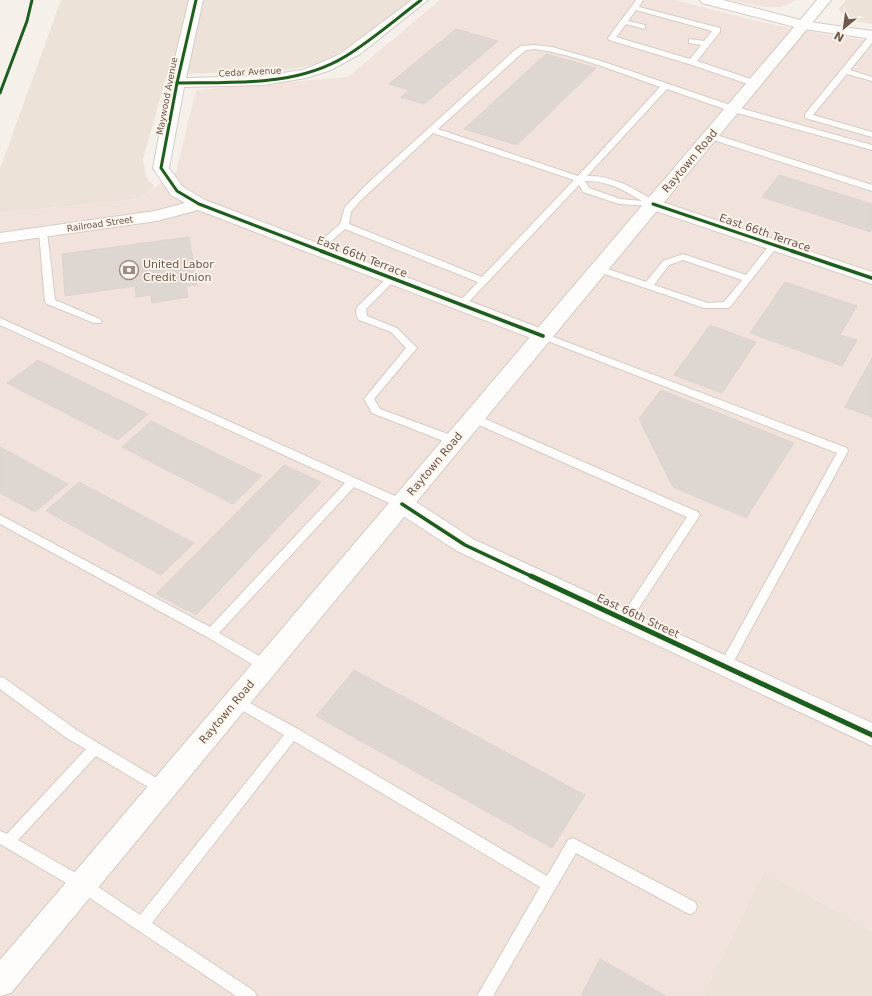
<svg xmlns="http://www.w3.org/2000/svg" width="872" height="996" viewBox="0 0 872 996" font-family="'DejaVu Sans',sans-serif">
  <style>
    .residential { fill: #ede2d8 }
    .commercial { fill: #f2e2dc }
    .building { fill: #ded6d0; stroke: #ddd4cd }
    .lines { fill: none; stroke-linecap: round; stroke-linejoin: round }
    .service-casing { stroke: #d4cdc8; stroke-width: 2 }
    .minor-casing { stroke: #d4cdc8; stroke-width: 2 }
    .tertiary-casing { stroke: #d4cdc8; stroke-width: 2 }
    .secondary-casing { stroke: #d2ccc5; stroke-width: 2 }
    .service { fill: #fefdfc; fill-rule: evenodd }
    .minor { fill: #fefdfc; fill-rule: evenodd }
    .tertiary { fill: #fefdfc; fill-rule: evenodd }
    .secondary { fill: #fefdfc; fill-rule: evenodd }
    .cycleway-far2-casing { stroke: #fcf5eb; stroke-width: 5 }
    .cycleway-far1-casing { stroke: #fcf5eb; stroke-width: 6 }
    .cycleway-casing { stroke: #fcf5eb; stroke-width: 8 }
    .cycleway-far2 { stroke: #1b5e20; stroke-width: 3 }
    .cycleway-far1 { stroke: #1b5e20; stroke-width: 3.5 }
    .cycleway { stroke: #1b5e20; stroke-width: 5 }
    .labels { text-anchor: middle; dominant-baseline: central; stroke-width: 3.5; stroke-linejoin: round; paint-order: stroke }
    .far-street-label { font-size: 9px; fill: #6f584e; stroke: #fcf5eb }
    .street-label { font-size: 11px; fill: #6f584e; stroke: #fcf5eb }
    .poi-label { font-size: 11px; fill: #6f584e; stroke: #fcf5eb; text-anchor: start }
  </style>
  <rect width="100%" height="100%" fill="#f5f0ea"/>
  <g class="residential">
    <path d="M61 0H411L346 49 320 62 299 68 272 72 167 74 143 159 146 177 155 187 140 199 0 213V169Z"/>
    <path d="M846 0H872V24L847 20 839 9Z"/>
    <path d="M764 871 872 930V996H703Z"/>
  </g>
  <g class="commercial">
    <path d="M440 0H675L756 21 835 36 872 41V930L764 871 703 996H0V213L140 199 176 172 196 90 348 77Z"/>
    <path d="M731 0H796L789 4 781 7H764Z"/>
  </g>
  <g class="building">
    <path d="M456 29 498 41 424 104 401 97 409 90 389 84Z"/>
    <path d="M546 54 596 68 517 145 464 129Z"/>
    <path d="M779 175 872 204V229L870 232 762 197Z"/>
    <path d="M189 237 197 285 186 286 188 297 152 303 151 295 136 297 135 286 65 296 62 254Z"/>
    <path d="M785 282 857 306 840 335 857 340 842 366 750 333Z"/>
    <path d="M710 325 756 342 722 393 674 375Z"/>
    <path d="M872 358V417L845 407Z"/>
    <path d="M38 360 148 414 118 440 7 383Z"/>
    <path d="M661 390 794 443 746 518 673 487 639 419Z"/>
    <path d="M151 421 262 476 233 504 122 447Z"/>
    <path d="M0 447 68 484 35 512 0 493Z"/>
    <path d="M284 465 321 482 196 615 156 594Z"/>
    <path d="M79 482 194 543 161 575 46 511Z"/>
    <path d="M354 670 585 795 552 848 316 716Z"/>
    <path d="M600 959 666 996H581Z"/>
  </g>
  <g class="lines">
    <g class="service-casing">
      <g id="service">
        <path d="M636 0H643L639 7 720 28V32L697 61 757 81V85H751L689 64 609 40 608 38ZM636 10 712 31 704 41 689 39V43L701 45 690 59 616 37 626 24 645 29V25L628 21Z"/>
        <path d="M869 36H872V43L850 70 872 77V81L847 74 813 115 872 132V137L805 118V114Z"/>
        <path d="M535 45 552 47 601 61 736 107 872 145V150L730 111 667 89 587 176C613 175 635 189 656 202L657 204 656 206 619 204 583 192 579 185 464 307H458L456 305 478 282 345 229 320 251H314L313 249 314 247 340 224 345 207 367 184 515 50 521 46ZM535 49C578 55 619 73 660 87L578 176 438 129 521 54 526 50ZM433 133 574 180 482 277 349 224 351 212 360 201ZM585 181C606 180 624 190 642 201L620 199 589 188Z"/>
        <path d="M707 134H713L872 185V191L707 138Z"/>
        <path d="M43 229 47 232 55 300 100 319 102 321 100 323H94L47 304 45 302 39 232Z"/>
        <path d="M774 242 777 243 778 245 777 247 730 307 727 308H704L596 271 594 269 599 266 646 282 663 261 683 254 746 275 771 243ZM683 260 742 280 724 302 708 303 654 285 669 265Z"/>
        <path d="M392 275 397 278 366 309 367 316 397 328 417 348 374 399 380 409 459 438 460 441 459 444H451L372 413 364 399 406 348 391 332 359 320C356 317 355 309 358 306L389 276Z"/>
        <path d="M0 318 406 501 408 504 406 507H398L354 487 219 633 270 662 272 666 270 670 266 671 262 670 207 637 0 524V515L210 627 345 483 0 325Z"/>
        <path d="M543 333 847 448 848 451 729 670 725 671 721 670 719 666 837 453 540 338 538 336Z"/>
        <path d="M474 414 698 512 700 515 698 518 629 623 625 625 621 623 619 620 687 517 470 421 469 418 470 415Z"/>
        <path d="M0 677 4 678 78 731 168 785 170 789 168 793 163 795 158 793 96 756 18 840 88 880 140 915 284 735 233 705 231 701 233 697 237 696 298 729 547 876 568 840 573 838 695 902 697 907 695 912 690 914 685 912 576 853 493 996H477L540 887 294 741 152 923 254 991 257 996H236L78 890 0 844V831L7 834 86 749 68 739 0 689Z"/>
      </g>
    </g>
    <g class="minor-casing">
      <g id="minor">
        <path d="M189 0H203L186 78 263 76 302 70 320 63 340 54 412 0H428L360 54 331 70 306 78 263 85 184 87 169 168 183 187 205 200 550 332 553 336 550 340 543 342 536 340 198 210 157 221 0 243V233L155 211 185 203 171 195 153 168 169 83Z"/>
        <path d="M803 21 872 31V39L798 28 796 25 798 22Z"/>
        <path d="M653 199 872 272V284L647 208 644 204 647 200Z"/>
        <path d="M402 496 410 498 473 539 872 723V746L457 551 394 510 391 504 394 498Z"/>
      </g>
    </g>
    <g class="tertiary-casing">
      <path id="tertiary" d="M700 0H723L808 22 810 25 808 28 803 29 702 3Z"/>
    </g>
    <g class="secondary-casing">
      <path id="secondary" d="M817 0H831L11 993 0 996V960Z"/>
    </g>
    <use href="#service" class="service"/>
    <use href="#minor" class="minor"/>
    <use href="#tertiary" class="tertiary"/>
    <use href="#secondary" class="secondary"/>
    <g class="cycleway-far2-casing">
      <g id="cycleway-far2">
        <path d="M196 0 177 83 161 168 177 191 199 204 324 252"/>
        <path d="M177 83C233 82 296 87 346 56 372 40 396 19 421 0"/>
        <path d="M0 93 27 21 32 0"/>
        <path d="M653 204 795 252"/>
      </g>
    </g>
    <g class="cycleway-far1-casing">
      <g id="cycleway-far1">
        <path d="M321 251 543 336"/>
        <path d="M792 251 872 278"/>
        <path d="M402 504 465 545 533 577"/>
      </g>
    </g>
    <g class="cycleway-casing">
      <path id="cycleway" d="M531 576 872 735"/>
    </g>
    <use href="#cycleway-far2" class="cycleway-far2"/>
    <use href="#cycleway-far1" class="cycleway-far1"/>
    <use href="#cycleway" class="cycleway"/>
  </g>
  <defs>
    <g id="bank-ring" transform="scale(1)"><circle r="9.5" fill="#fcf5eb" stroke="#9e8d85" stroke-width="1.5"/><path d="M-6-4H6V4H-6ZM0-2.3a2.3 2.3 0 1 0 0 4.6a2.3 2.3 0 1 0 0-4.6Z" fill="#9e8d85"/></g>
  </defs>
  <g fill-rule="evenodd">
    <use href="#bank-ring" x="129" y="270"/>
  </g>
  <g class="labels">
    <g class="far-street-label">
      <text transform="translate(250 72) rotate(-3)">Cedar Avenue</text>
      <text transform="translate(167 96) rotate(-79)">Maywood Avenue</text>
      <text transform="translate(100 224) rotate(-8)">Railroad Street</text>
    </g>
    <g class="street-label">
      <text transform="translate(690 161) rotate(-50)">Raytown Road</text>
      <text transform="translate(765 233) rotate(19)">East 66th Terrace</text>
      <text transform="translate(362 257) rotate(21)">East 66th Terrace</text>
      <text transform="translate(435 464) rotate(-50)">Raytown Road</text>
      <text transform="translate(638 616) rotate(25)">East 66th Street</text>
      <text transform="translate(227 712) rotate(-50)">Raytown Road</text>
    </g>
    <g class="poi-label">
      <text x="143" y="264">United Labor<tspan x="143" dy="13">Credit Union</tspan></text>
    </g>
  </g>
  <g transform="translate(844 28) rotate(209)" stroke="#fcf5eb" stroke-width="3" paint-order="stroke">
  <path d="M0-3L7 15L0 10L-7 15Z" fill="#6f584e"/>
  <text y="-6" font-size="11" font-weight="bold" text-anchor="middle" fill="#6f584e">N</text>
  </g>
</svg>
